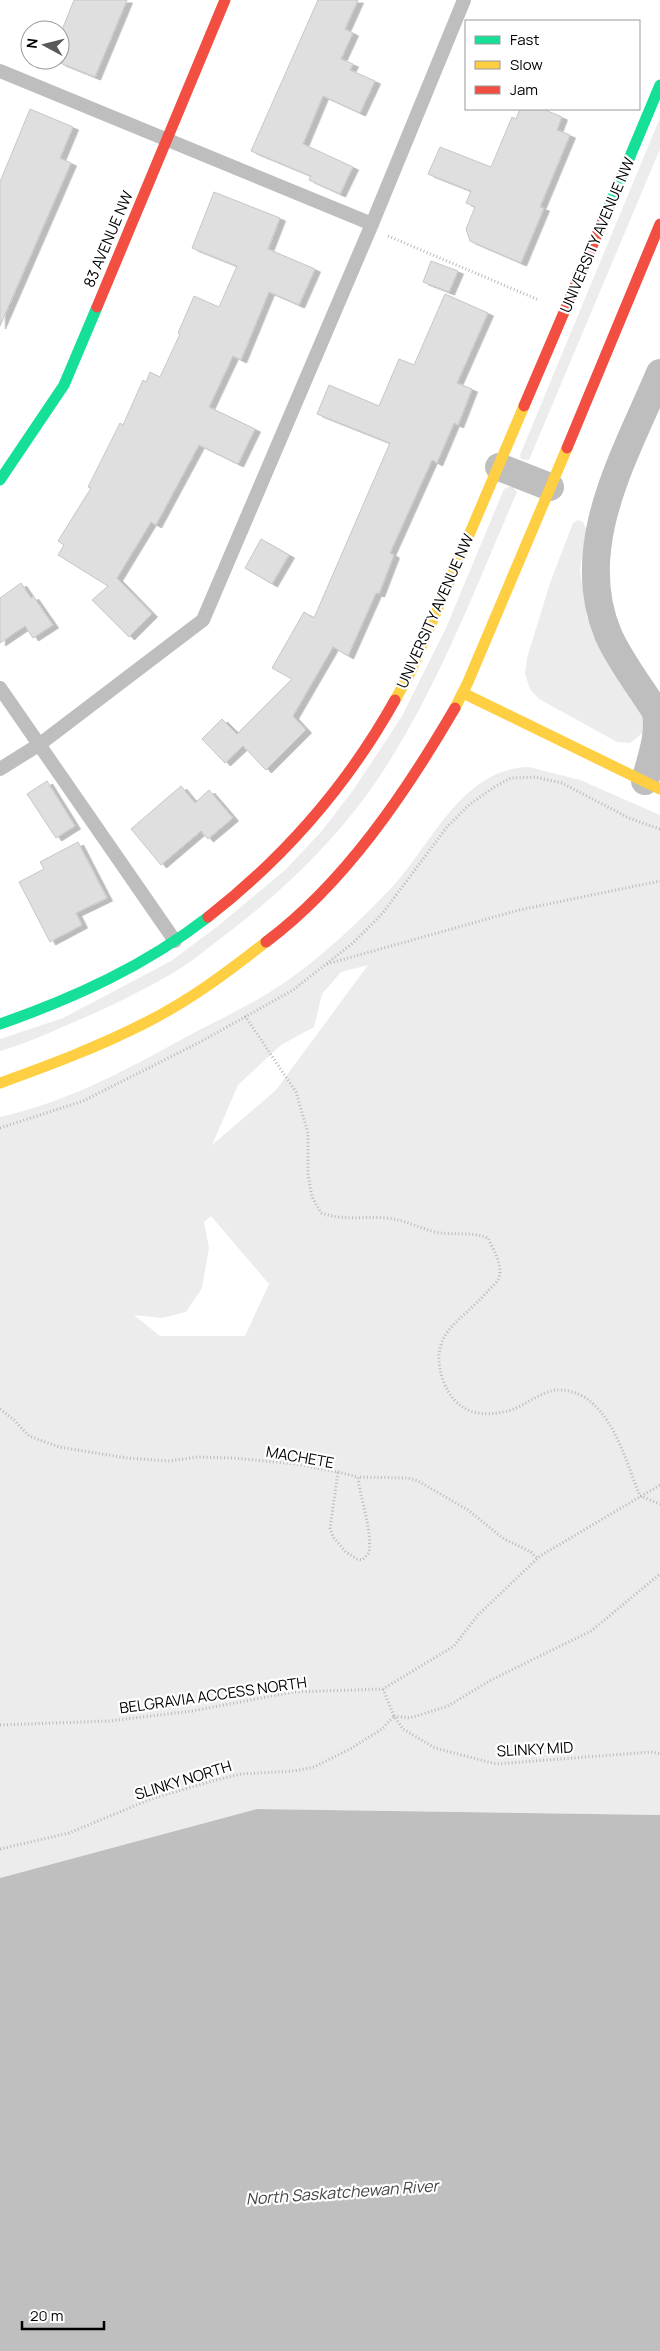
<svg xmlns="http://www.w3.org/2000/svg" width="660" height="2351" viewBox="0 0 660 2351" font-family="Manrope,sans-serif">
  <style>
    .green { fill: #ececec; fill-rule: evenodd }
    .water { fill: #bfbfbf }
    .building { fill: #dfdfdf; stroke: #c7c7c7; filter: url(#shadow) }
    .lines { fill: none; stroke-linecap: round; stroke-linejoin: round }
    .path { stroke: #b9b9b9; stroke-width: 3; stroke-dasharray: 1 2.5; stroke-linecap: butt }
    .lane { stroke: #bebebe; stroke-width: 14 }
    .street { stroke: #bebebe; stroke-width: 28 }
    .fast { stroke: #16e098; stroke-width: 11 }
    .slow { stroke: #ffcf43; stroke-width: 11 }
    .jam { stroke: #f24e42; stroke-width: 11 }
    .labels { text-anchor: middle; dominant-baseline: central; stroke-width: 4.5; stroke-linejoin: round; paint-order: stroke }
    .street-label { font-size: 15px; fill: #000; stroke: #fff }
    .water-label { font-size: 16px; font-style: italic; fill: #444; stroke: #fff }
  </style>
  <defs>
    <filter id="shadow"><feDropShadow dx="5.5" dy="3" stdDeviation="0" flood-color="#0004"/></filter>
  </defs>
  <rect width="100%" height="100%" fill="#fff"/>
  <g class="green">
    <path d="M660 118V149L529 460 521 459 520 455Z"/>
    <path d="M509 487H513L517 492C477 584 441 680 387 765 343 835 282 893 216 942 204 951 191 962 178 970 144 990 110 1007 74 1022 50 1033 26 1043 0 1051V1039L63 1018 171 961 218 926 285 870 321 832 354 789 402 716 446 628 504 489Z"/>
    <path d="M578 520 583 522 586 529 580 570 587 617 602 645 643 711 644 732 630 743 617 742 539 699 530 689 525 674 527 658 550 583 573 523Z"/>
    <path d="M529 767 580 780 660 815V1815L257 1809 0 1878V1117C63 1103 121 1073 177 1042 211 1023 248 1007 281 985 322 957 360 921 394 885 432 843 463 768 529 767ZM368 965 276 1090 212 1145 238 1085 281 1045 314 1027 322 994 341 972ZM211 1216 269 1284 245 1336H160L134 1315 162 1318 186 1312 202 1288 209 1248 204 1222Z"/>
  </g>
  <path class="water" d="M257 1809 660 1815V2351H0V1878Z"/>
  <g class="building">
    <path d="M74 0H127L95 77 60 63V35Z"/>
    <path d="M318 0H358L345 29 353 33 341 59 353 64 350 70 375 81 360 113 323 96 303 144 353 167 340 194 309 180 311 176 251 151Z"/>
    <path d="M30 109 73 127 60 158 71 163 0 326V182Z"/>
    <path d="M520 109H543L562 117 557 130 570 135 540 207 544 208 521 263 470 241 466 229 475 207 466 203 471 191 428 174 440 147 491 167 512 117 516 119Z"/>
    <path d="M214 192 280 218 268 249 315 269 299 305 269 292 241 360 233 356 209 407 255 429 238 464 199 445 156 525 151 522 117 578 152 614 129 637 92 600 108 586 58 555 64 545 58 541 91 488 88 487 120 423 123 425 143 380 146 382 150 372 160 377 180 334 178 333 194 296 219 307 237 266 192 248Z"/>
    <path d="M431 261 458 271 449 292 423 282Z"/>
    <path d="M445 294 488 313 457 383 472 389 458 425 454 423 437 463 432 460 390 553 394 555 379 594 376 593 348 656 333 647 293 716 306 730 266 770 243 746 225 763 202 739 222 719 237 734 292 679 272 668 304 612 314 618 390 443 317 414 329 385 379 406 399 359 414 365Z"/>
    <path d="M261 539 289 555 272 584 245 568Z"/>
    <path d="M21 583 31 598 33 596 53 625 33 638 25 626 0 643V598Z"/>
    <path d="M47 781 75 826 56 838 27 794Z"/>
    <path d="M181 786 195 803 209 790 233 818 208 839 201 831 161 865 131 829Z"/>
    <path d="M78 842 107 898 76 913 82 925 50 942 19 882 44 869 40 862Z"/>
  </g>
  <g class="lines">
    <g class="path">
      <path d="M388 236 539 300"/>
      <path d="M327 964 519 910 660 881"/>
      <path d="M245 1016 296 1092 308 1133V1175L312 1197 321 1213C344 1221 362 1216 386 1218 404 1219 418 1228 435 1232 453 1236 471 1231 488 1238 493 1249 503 1265 499 1278 497 1283 490 1288 487 1292 461 1322 427 1333 443 1380 455 1413 480 1419 511 1410 526 1405 540 1392 556 1390 568 1389 582 1394 591 1402 617 1424 627 1465 640 1496L660 1504"/>
      <path d="M0 1128 83 1101 202 1041 293 990 353 943 382 914 447 827 470 804 496 786 511 778 535 777 562 783 629 818 660 829"/>
      <path d="M0 1409 14 1420 29 1436 59 1447 127 1458 170 1461 197 1457 233 1458 296 1464 338 1472 330 1528 333 1537 346 1552 357 1559 362 1560 369 1553C372 1527 361 1503 358 1477L408 1478 418 1481 468 1510 504 1539 531 1552 538 1559"/>
      <path d="M338 1472 358 1477"/>
      <path d="M383 1689 394 1716 403 1729 435 1748 496 1764 651 1752 660 1754"/>
      <path d="M394 1716 410 1718 448 1706 491 1680 591 1631 660 1574"/>
      <path d="M0 1725 109 1721 192 1711 293 1692 383 1689 454 1646 478 1615 540 1556 660 1485"/>
      <path d="M0 1849 69 1833 151 1799 212 1781 241 1774 294 1771 314 1767 350 1749 382 1729 394 1716"/>
    </g>
    <g class="lane">
      <path d="M0 71 372 224"/>
      <path d="M0 688 175 941"/>
      <path d="M0 769 40 744 203 620 372 224 464 0"/>
    </g>
    <g class="street">
      <path d="M499 467 550 487"/>
      <path d="M645 781C651 759 660 735 656 712 641 688 619 660 608 634 571 546 626 454 660 373"/>
    </g>
    <g class="fast">
      <path d="M608 209 660 85"/>
      <path d="M0 480 64 385 97 307"/>
      <path d="M0 1024C74 998 145 966 208 917"/>
    </g>
    <g class="slow">
      <path d="M463 693 660 789"/>
      <path d="M395 700 411 671 524 406"/>
      <path d="M455 708 468 682 567 448"/>
      <path d="M0 1083C50 1065 98 1047 145 1023 189 1001 228 972 266 942"/>
    </g>
    <g class="jam">
      <path d="M97 307 225 0"/>
      <path d="M524 406 608 209"/>
      <path d="M567 448 660 224"/>
      <path d="M208 917C285 857 347 786 395 700"/>
      <path d="M266 942C345 883 406 792 455 708"/>
    </g>
  </g>
  <g class="labels">
    <g class="street-label">
      <text transform="translate(597 235) rotate(-67)">UNIVERSITY AVENUE NW</text>
      <text transform="translate(108 239) rotate(-67)">83 AVENUE NW</text>
      <text transform="translate(435 611) rotate(-66)">UNIVERSITY AVENUE NW</text>
      <text transform="translate(300 1457) rotate(10)">MACHETE</text>
      <text transform="translate(213 1695) rotate(-8)">BELGRAVIA ACCESS NORTH</text>
      <text transform="translate(535 1749) rotate(-3)">SLINKY MID</text>
      <text transform="translate(183 1780) rotate(-17)">SLINKY NORTH</text>
    </g>
    <g class="water-label">
      <text transform="translate(342 2192) rotate(-4)">North Saskatchewan River</text>
    </g>
  </g>
  <rect x="465" y="20" width="175" height="90" fill="#ffffff" stroke="#999999"/>
  <rect x="475" y="36" width="25" height="8" fill="#16e098" stroke="#999999"/>
  <text x="510" y="45" font-size="15" fill="#000000">Fast</text>
  <rect x="475" y="61" width="25" height="8" fill="#ffcf43" stroke="#999999"/>
  <text x="510" y="70" font-size="15" fill="#000000">Slow</text>
  <rect x="475" y="86" width="25" height="8" fill="#f24e42" stroke="#999999"/>
  <text x="510" y="95" font-size="15" fill="#000000">Jam</text>
  <g transform="translate(45 45) rotate(277)"><circle r="24" fill="#ffffff" stroke="#999999"/>
  <path d="M0-4L9 19L0 12L-9 19Z" fill="#595959"/>
  <text y="-8" font-size="14" font-weight="bold" text-anchor="middle" fill="#000000">N</text>
  </g>
  <path d="M22 2321v8h82v-8" fill="none" stroke="#000000" stroke-width="2.5"/>
  <text x="30" y="2321" font-size="15" fill="#000000" stroke="#ffffff" stroke-width="4" paint-order="stroke">20 m</text>
</svg>
